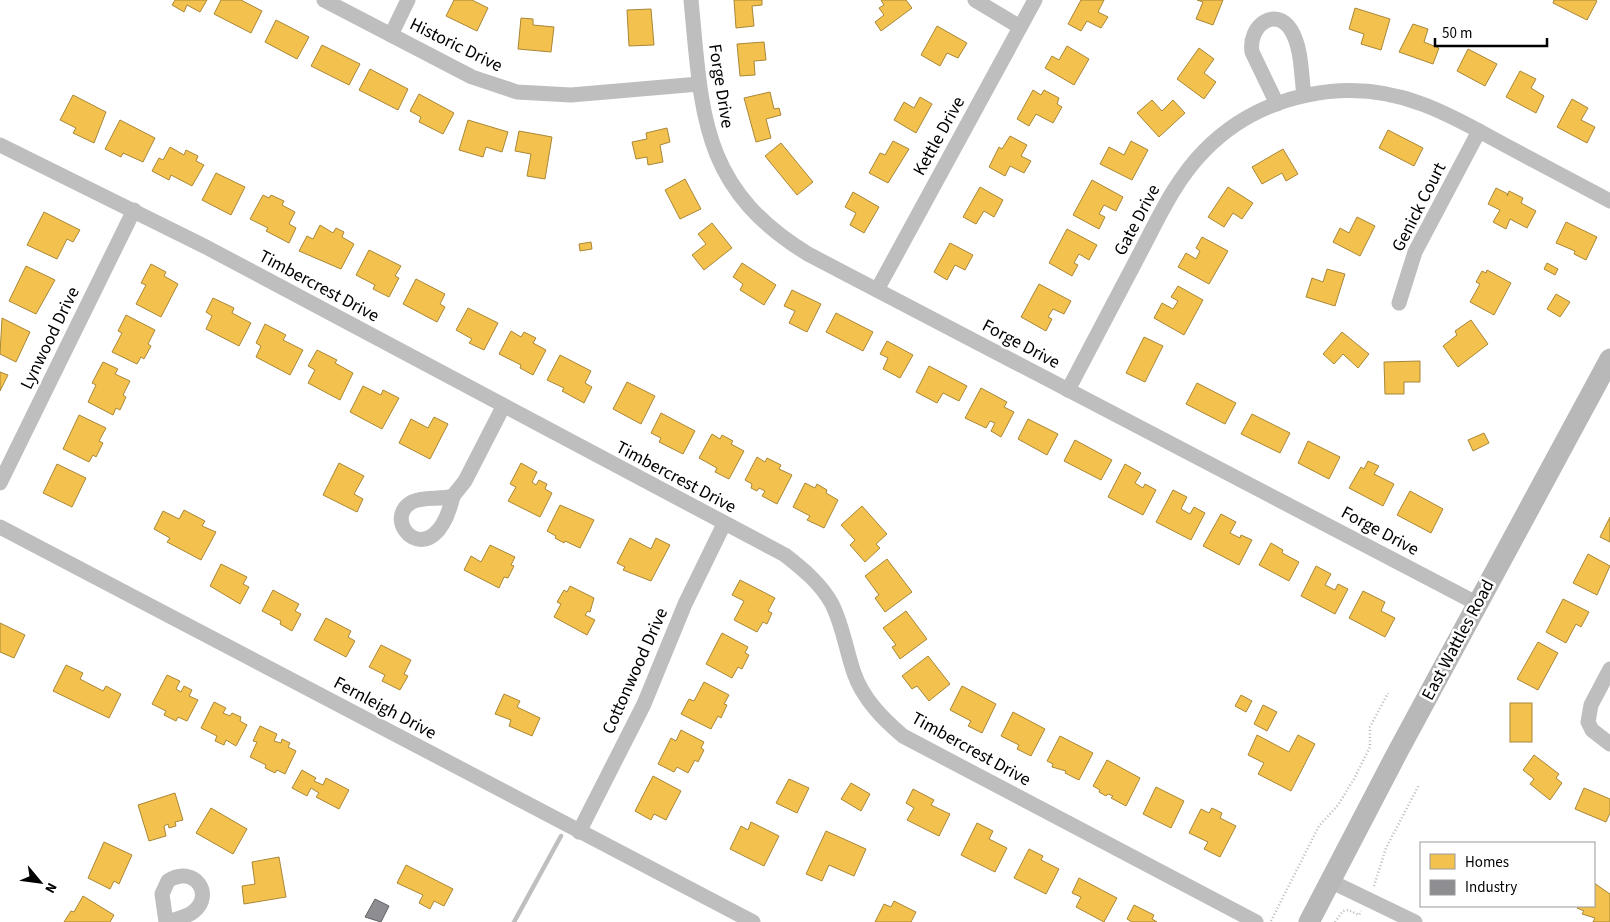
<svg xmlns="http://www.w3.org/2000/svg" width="1610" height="922" viewBox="0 0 1610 922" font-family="'Source Sans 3',sans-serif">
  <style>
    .homes { fill: #f2c14e; stroke: #a98737 }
    .industry { fill: #8d8d92; stroke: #636366 }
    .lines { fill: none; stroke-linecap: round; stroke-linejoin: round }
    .stream { stroke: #bfbfbf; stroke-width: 4.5 }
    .path { stroke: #b9b9b9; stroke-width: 2.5; stroke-dasharray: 1 2.5; stroke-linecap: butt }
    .street { stroke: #bebebe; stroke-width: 15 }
    .secondary { stroke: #b8b8b8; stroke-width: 21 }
    .labels { text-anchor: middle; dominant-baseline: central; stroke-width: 5; stroke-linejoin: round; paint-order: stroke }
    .street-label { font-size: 18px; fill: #000; stroke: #fff }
  </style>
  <rect width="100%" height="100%" fill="#fff"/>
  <g class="homes">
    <path d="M175 0H207L200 12 187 5 184 12 172 5Z"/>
    <path d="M221 0H241L262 11 251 33 214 14Z"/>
    <path d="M454 0H472L488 8 477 31 446 16Z"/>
    <path d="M734 0H762V5L752 6 754 26 736 28Z"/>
    <path d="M881 0H906L912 8 881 31 875 22 884 15 879 8 884 5Z"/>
    <path d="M1081 0H1104L1098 12 1108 17 1101 28 1087 21 1081 31 1068 24Z"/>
    <path d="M1197 0H1223L1213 25 1196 19 1203 2Z"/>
    <path d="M1554 0H1595L1597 1 1587 20 1553 3Z"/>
    <path d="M1355 8 1390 19 1381 50 1361 44 1364 34 1349 29Z"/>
    <path d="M651 9 654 45 629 46 627 10Z"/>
    <path d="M521 18 533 19V25L554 27 551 52 518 49Z"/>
    <path d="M276 20 309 37 297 59 265 42Z"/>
    <path d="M1413 24 1428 29 1424 42 1439 48 1433 64 1399 52Z"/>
    <path d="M937 26 967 43 958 58 947 53 940 66 921 55Z"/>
    <path d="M764 42 766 60 754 61 755 75 740 76 737 44Z"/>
    <path d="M322 45 360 64 349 85 311 66Z"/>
    <path d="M1067 46 1089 59 1074 85 1045 68 1052 56 1059 60Z"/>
    <path d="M1199 48 1214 59 1204 73 1216 82 1204 99 1177 79Z"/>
    <path d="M1468 49 1497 64 1485 86 1457 71Z"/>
    <path d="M370 69 408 89 398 110 359 90Z"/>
    <path d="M1520 71 1536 79 1531 88 1544 96 1536 113 1506 97Z"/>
    <path d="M1033 90 1041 95 1044 90 1059 98 1057 104 1062 107 1053 123 1036 114 1029 126 1017 119Z"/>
    <path d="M770 92 774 109 779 108 781 115 766 119 771 138 756 142 744 98Z"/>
    <path d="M419 94 454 113 443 134 419 122 421 117 410 111Z"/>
    <path d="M73 95 106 112 94 143 73 133 76 128 60 120Z"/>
    <path d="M920 97 932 104 916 133 894 120 904 102 914 108Z"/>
    <path d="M1572 99 1588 108 1581 120 1595 127 1587 143 1557 127Z"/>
    <path d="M1152 100 1162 111 1173 100 1185 113 1159 137 1137 113Z"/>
    <path d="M120 120 155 138 143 162 123 153 121 157 105 149Z"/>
    <path d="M468 120 508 132 502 152 486 147 483 157 459 150Z"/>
    <path d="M667 128 670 142 660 145 663 162 648 165 647 157 636 159 632 142 647 139 646 133Z"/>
    <path d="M1388 130 1423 148 1414 166 1379 148Z"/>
    <path d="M519 131 552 137 545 179 527 176 531 154 515 151Z"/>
    <path d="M1010 136 1027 145 1021 156 1031 161 1024 173 1010 166 1005 176 989 167 999 147 1002 149Z"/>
    <path d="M893 141 909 149 888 183 869 173 880 153 885 155Z"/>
    <path d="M1131 141 1148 150 1132 180 1100 164 1109 147 1124 155Z"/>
    <path d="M781 143 813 182 797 195 765 156Z"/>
    <path d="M170 147 184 155 186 150 198 156 196 161 204 165 192 186 171 175 169 180 152 171 159 158 163 160Z"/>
    <path d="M1283 149 1298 174 1286 181 1282 173 1262 184 1252 167Z"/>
    <path d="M216 173 245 187 231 215 202 200Z"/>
    <path d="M685 179 701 209 680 219 665 190Z"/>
    <path d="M1092 180 1123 197 1116 211 1104 205 1099 214 1105 217 1099 229 1073 215Z"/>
    <path d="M980 187 1003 200 994 217 984 211 976 224 963 217Z"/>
    <path d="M1228 187 1253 203 1242 219 1233 213 1224 227 1208 217Z"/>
    <path d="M1496 188 1508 194 1507 196 1509 191 1523 198 1521 203 1536 211 1527 228 1510 219 1506 229 1493 222 1500 210 1488 204Z"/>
    <path d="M853 192 879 207 864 233 850 225 856 213 845 207Z"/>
    <path d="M263 195 269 198 271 195 284 201 282 205 295 212 289 224 296 228 289 243 266 231 268 228 250 219Z"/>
    <path d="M44 212 80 230 73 242 67 239 57 259 27 245Z"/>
    <path d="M1357 217 1375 226 1360 256 1333 242 1340 228 1349 233Z"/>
    <path d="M1566 222 1597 237 1586 260 1574 254 1575 251 1556 243Z"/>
    <path d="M712 223 732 248 704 270 692 255 706 244 698 234Z"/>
    <path d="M320 225 333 233 336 228 344 232 342 237 354 244 341 269 299 251 307 236 313 239Z"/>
    <path d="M1067 229 1097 245 1089 260 1079 254 1074 263 1078 265 1072 276 1049 263Z"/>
    <path d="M1202 237 1228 251 1209 284 1178 267 1186 253 1196 259 1200 251 1196 248Z"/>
    <path d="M591 242 592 249 580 251 579 244Z"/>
    <path d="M950 243 973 255 965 270 955 265 947 280 934 272Z"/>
    <path d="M369 250 401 266 395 276 399 278 389 297 373 289 375 285 356 275Z"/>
    <path d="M742 263 776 285 764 305 740 290 743 284 733 277Z"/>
    <path d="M1547 263 1558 269 1555 275 1544 269Z"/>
    <path d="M151 264 166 272 164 276 178 284 161 317 136 304 146 285 141 283Z"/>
    <path d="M26 266 55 280 36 314 9 301Z"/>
    <path d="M1327 269 1345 274 1335 306 1306 297 1312 278 1323 282Z"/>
    <path d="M1487 270 1511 283 1494 315 1470 302 1480 284 1476 282 1482 271 1486 273Z"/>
    <path d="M416 279 445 294 440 304 445 307 437 322 403 304Z"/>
    <path d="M1039 284 1071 301 1064 314 1053 309 1048 317 1052 319 1046 331 1021 317Z"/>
    <path d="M1178 286 1203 300 1184 335 1154 318 1162 303 1173 309 1178 301 1171 297Z"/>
    <path d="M792 290 821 304 807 332 789 323 795 311 784 306Z"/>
    <path d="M1556 294 1570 302 1560 317 1547 309Z"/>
    <path d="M213 298 234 308 232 313 251 323 239 346 206 329 212 316 206 312Z"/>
    <path d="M468 308 498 323 484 350 469 343 472 339 456 330Z"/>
    <path d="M836 313 873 332 863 351 826 332Z"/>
    <path d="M126 315 155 330 148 344 151 346 144 359 141 357 137 364 112 352 122 333 118 331Z"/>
    <path d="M2 318 30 332 16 362 0 354Z"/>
    <path d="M1471 320 1488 344 1458 367 1443 346 1457 335 1455 331Z"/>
    <path d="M265 324 286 335 283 340 303 350 290 375 256 357 261 346 256 343Z"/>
    <path d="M511 331 521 337 524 332 536 338 533 343 546 350 533 375 520 368 521 365 499 354Z"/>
    <path d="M1342 332 1369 354 1358 368 1343 354 1334 364 1323 354Z"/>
    <path d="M1144 337 1163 346 1145 382 1126 373Z"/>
    <path d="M887 341 913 355 900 378 883 369 888 358 880 354Z"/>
    <path d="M317 350 337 360 335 363 353 373 340 400 308 383 315 370 308 366Z"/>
    <path d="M560 355 591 371 585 383 592 387 584 403 562 391 564 388 547 380Z"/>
    <path d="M1420 361V382H1404V394H1385L1384 362Z"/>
    <path d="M103 362 118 369 115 374 130 381 123 395 126 397 120 410 116 408 113 415 88 402 96 385 92 383Z"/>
    <path d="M929 366 967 386 959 401 943 393 937 403 916 392Z"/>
    <path d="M0 372 8 375 0 391Z"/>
    <path d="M627 382 655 396 641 424 613 409Z"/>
    <path d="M1197 383 1236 403 1225 424 1186 404Z"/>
    <path d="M363 386 381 395 383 390 399 398 382 429 350 412Z"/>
    <path d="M981 388 1007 402 1004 407 1014 412 1001 437 991 431 995 423 990 421 986 428 965 418Z"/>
    <path d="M661 413 695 431 683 454 659 442 661 438 651 433Z"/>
    <path d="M1252 414 1290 433 1280 453 1241 434Z"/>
    <path d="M79 415 106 428 99 441 103 443 96 457 93 455 89 462 63 449Z"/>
    <path d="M434 417 448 424 430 459 399 443 411 419 428 428Z"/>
    <path d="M1028 419 1058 434 1047 455 1018 439Z"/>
    <path d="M1484 433 1489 443 1473 451 1468 440Z"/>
    <path d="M712 434 720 439 722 435 733 441 731 444 744 451 729 479 715 472 717 468 699 458Z"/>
    <path d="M1075 440 1112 460 1101 480 1064 461Z"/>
    <path d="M1308 441 1340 457 1329 479 1298 463Z"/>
    <path d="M757 457 765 462 767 458 781 465 779 469 792 475 777 504 762 496 765 491 759 488 757 491 751 488 752 484 745 480Z"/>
    <path d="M1368 461 1379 466 1374 474 1394 484 1383 506 1349 488 1361 467 1364 469Z"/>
    <path d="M339 463 364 476 354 494 363 499 357 512 323 495Z"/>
    <path d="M521 463 537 472 532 482 536 485 539 480 547 484 545 489 552 493 540 517 508 501 516 487 510 484Z"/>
    <path d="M57 464 86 478 72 507 43 493Z"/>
    <path d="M1125 464 1141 473 1135 483 1143 488 1145 484 1156 490 1143 515 1108 497Z"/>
    <path d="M805 483 815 488 817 484 827 490 826 493 838 500 824 528 807 520 810 516 793 507Z"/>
    <path d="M1173 490 1187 497 1181 509 1190 514 1194 507 1205 513 1191 540 1156 522Z"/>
    <path d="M1410 491 1443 509 1431 533 1397 515Z"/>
    <path d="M560 505 594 520 580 548 565 541 564 543 555 538 556 536 547 531Z"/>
    <path d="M862 506 887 534 876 544 880 548 865 562 850 545 855 540 841 525Z"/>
    <path d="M184 510 205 521 202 526 216 532 201 560 167 542 170 538 154 529 163 511 179 519Z"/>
    <path d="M1221 514 1236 522 1230 533 1240 538 1241 535 1252 540 1239 565 1203 546Z"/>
    <path d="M1610 517V542L1600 537Z"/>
    <path d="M630 538 651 549 656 538 670 545 651 581 623 570 625 567 617 563Z"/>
    <path d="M1271 543 1283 550 1282 553 1299 562 1289 581 1259 565Z"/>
    <path d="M490 545 515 557 511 565 514 566 508 578 504 577 499 588 464 570 471 556 481 562Z"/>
    <path d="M1588 554 1610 566 1597 595 1573 583Z"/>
    <path d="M887 559 912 592 885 612 875 598 879 595 865 576Z"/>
    <path d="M221 564 247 577 243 584 249 587 240 604 210 586Z"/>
    <path d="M1316 566 1331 574 1325 585 1335 590 1338 584 1348 589 1335 614 1301 596Z"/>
    <path d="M740 580 775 598 768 611 772 613 767 624 763 622 757 632 734 620 744 601 732 595Z"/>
    <path d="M570 586 594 598 590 612 588 611 585 615 595 620 587 635 554 617 561 604 557 602 564 590 567 592Z"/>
    <path d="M273 590 299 604 295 611 301 614 292 631 280 624 281 621 262 611Z"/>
    <path d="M1363 591 1385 602 1381 611 1395 618 1385 637 1349 618Z"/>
    <path d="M1563 599 1589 612 1581 627 1576 624 1566 643 1546 632Z"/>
    <path d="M906 611 927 639 900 659 892 647 896 645 883 628Z"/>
    <path d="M326 618 351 631 348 637 355 641 346 657 314 640Z"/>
    <path d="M0 623 25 635 14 658 0 652Z"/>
    <path d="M722 633 748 647 745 653 749 655 742 669 738 667 732 678 706 664Z"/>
    <path d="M1538 642 1558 653 1538 690 1517 679Z"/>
    <path d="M381 645 411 660 404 674 408 676 400 690 382 681 385 675 369 667Z"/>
    <path d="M928 656 950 684 929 701 917 686 912 689 902 676Z"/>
    <path d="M66 665 83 673 80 679 103 691 106 686 121 694 109 718 53 691Z"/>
    <path d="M167 675 180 681 176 689 181 692 184 686 192 690 189 696 198 700 187 721 178 717 176 721 164 715 166 711 152 704Z"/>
    <path d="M704 682 729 695 724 704 727 705 721 718 718 716 711 729 681 714 689 699 694 701Z"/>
    <path d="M962 686 996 704 982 733 968 726 971 721 950 710Z"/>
    <path d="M504 694 520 701 517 707 540 718 532 736 509 726 511 720 495 714Z"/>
    <path d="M1241 695 1252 701 1246 712 1235 706Z"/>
    <path d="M214 702 226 708 223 713 230 716 232 713 241 717 240 721 247 725 236 746 226 740 224 745 215 741 217 736 201 728Z"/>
    <rect x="1510" y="703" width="22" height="39"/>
    <path d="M1263 705 1277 712 1267 731 1254 724Z"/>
    <path d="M1013 712 1045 729 1031 756 1017 749 1019 745 1001 736Z"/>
    <path d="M260 726 277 734 274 741 281 743 282 739 290 743 288 747 296 751 285 774 277 770 275 773 265 768 266 765 250 757 257 742 253 741Z"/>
    <path d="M681 730 704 742 701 748 704 750 698 762 695 760 688 773 677 767 674 772 658 764 671 738 676 741Z"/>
    <path d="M1257 735 1289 752 1298 735 1315 744 1291 791 1258 774 1264 763 1248 755Z"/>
    <path d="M1060 736 1093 753 1079 780 1065 773 1066 771 1052 767 1053 764 1047 761Z"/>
    <path d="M1534 755 1559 774 1556 778 1562 783 1550 800 1530 784 1534 779 1523 770Z"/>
    <path d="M1107 760 1140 778 1126 806 1111 798 1113 796 1108 794 1106 796 1099 792 1100 790 1093 786Z"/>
    <path d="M302 770 316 778 314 781 323 785 326 778 349 790 339 809 316 797 319 793 311 788 307 796 292 788Z"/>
    <path d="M653 776 681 791 666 820 654 814 651 820 635 811Z"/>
    <path d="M789 779 809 788 797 813 776 803Z"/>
    <path d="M851 783 870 794 861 811 841 799Z"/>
    <path d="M1156 787 1184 801 1171 828 1143 814Z"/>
    <path d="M1584 788 1610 799V813L1606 822 1575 809Z"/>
    <path d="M913 789 934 800 931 805 950 814 939 836 907 820 914 808 906 803Z"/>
    <path d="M175 793 183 820 175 822 176 826 169 828 168 824 164 826 166 836 149 841 138 805Z"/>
    <path d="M211 808 247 829 233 854 196 833Z"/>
    <path d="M1212 808 1222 813 1220 818 1236 826 1220 857 1204 849 1208 842 1189 833 1201 809 1209 813Z"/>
    <path d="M751 822 779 836 764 866 730 849 741 826 748 830Z"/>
    <path d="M977 823 993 831 989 839 1007 848 995 872 961 855Z"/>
    <path d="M826 831 866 849 854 876 829 865 822 881 806 874Z"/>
    <path d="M104 842 132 855 119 884 114 881 110 889 88 878Z"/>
    <path d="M1029 849 1043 856 1041 860 1059 869 1046 894 1014 878Z"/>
    <path d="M279 857 286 897 244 904 242 886 255 884 252 862Z"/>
    <path d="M406 865 453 889 444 906 434 901 430 909 419 903 423 895 397 883Z"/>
    <path d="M1079 878 1117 898 1104 922 1076 907 1081 897 1072 893Z"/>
    <path d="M1594 883 1610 894V922H1593L1595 918 1582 914 1584 911 1577 908 1579 906H1594Z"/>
    <path d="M83 896 114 915 110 922H64L71 911 74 912Z"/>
    <path d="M894 901 916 912 911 922H875L884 904 891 907Z"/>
    <path d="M1134 905 1154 915 1152 919 1157 922H1132L1127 919Z"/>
  </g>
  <path class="industry" d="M375 899 389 906 381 922 365 917Z"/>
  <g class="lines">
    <path class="stream" d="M514 922 561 836"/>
    <g class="path">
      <path d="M1374 886 1386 848 1419 785"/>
      <path d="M1271 921 1319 826 1338 805 1354 779 1370 747V727L1388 693"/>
      <path d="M1335 922 1343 911 1348 910 1359 915 1361 911"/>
    </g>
    <g class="street">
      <path d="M324 0 472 77 517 92 571 95 699 84"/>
      <path d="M691 0C702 113 700 188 808 254L1478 604"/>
      <path d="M975 0 1020 27"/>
      <path d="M391 35 408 0"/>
      <path d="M1277 104 1252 52C1248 25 1276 6 1291 30 1302 48 1301 75 1304 95"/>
      <path d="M0 145 206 247 785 555C803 569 821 584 832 604 843 626 846 650 854 673 863 699 883 719 903 736L1256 922"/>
      <path d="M877 290 1035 0"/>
      <path d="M1399 303 1415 252 1479 131"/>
      <path d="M1068 390C1092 345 1115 300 1139 255 1158 219 1175 180 1205 150 1261 93 1348 76 1422 104 1450 114 1477 130 1503 144 1539 163 1574 182 1610 201"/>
      <path d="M0 483 134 210"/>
      <path d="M453 496C434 579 378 521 412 502 423 496 440 500 453 496Z"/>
      <path d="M453 496 465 481 503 407"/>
      <path d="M0 527 753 922"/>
      <path d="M1610 669 1591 705 1588 722 1592 730 1610 744"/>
      <path d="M579 832 644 704 685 604 724 524"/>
      <path d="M1330 881 1415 922"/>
      <path d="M166 922 162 894 168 881C193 864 216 894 193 912 187 917 175 919 168 922"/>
    </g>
    <path class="secondary" d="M1309 922 1396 755 1610 359"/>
  </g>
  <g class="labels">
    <g class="street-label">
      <text transform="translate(456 45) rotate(26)">Historic Drive</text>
      <text transform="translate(721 86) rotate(81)">Forge Drive</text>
      <text transform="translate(939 136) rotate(-61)">Kettle Drive</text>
      <text transform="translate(1419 207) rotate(-63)">Genick Court</text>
      <text transform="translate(1137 220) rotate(-62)">Gate Drive</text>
      <text transform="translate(319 286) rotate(28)">Timbercrest Drive</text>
      <text transform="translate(50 338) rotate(-64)">Lynwood Drive</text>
      <text transform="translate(1021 344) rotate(28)">Forge Drive</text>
      <text transform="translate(676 477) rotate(28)">Timbercrest Drive</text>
      <text transform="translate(1380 531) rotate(28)">Forge Drive</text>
      <text transform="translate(1458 640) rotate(-62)">East Wattles Road</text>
      <text transform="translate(635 671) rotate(-66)">Cottonwood Drive</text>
      <text transform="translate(385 708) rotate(28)">Fernleigh Drive</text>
      <text transform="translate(971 749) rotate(29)">Timbercrest Drive</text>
    </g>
  </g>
  <rect x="1420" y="842" width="175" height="65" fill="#ffffff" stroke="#999999"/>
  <rect x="1430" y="854" width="25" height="15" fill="#f2c14e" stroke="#999999"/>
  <text x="1465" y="867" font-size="15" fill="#000000">Homes</text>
  <rect x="1430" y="880" width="25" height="15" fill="#8d8d92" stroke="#999999"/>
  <text x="1465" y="892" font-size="15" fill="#000000">Industry</text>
  <g transform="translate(40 882) rotate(119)" stroke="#ffffff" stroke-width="4" paint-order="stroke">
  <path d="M0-4L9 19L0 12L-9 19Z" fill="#000000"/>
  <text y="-8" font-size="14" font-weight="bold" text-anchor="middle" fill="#000000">N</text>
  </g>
  <path d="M1435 38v8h112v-8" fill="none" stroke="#000000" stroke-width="2.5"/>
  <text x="1442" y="38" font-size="15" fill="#000000" stroke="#ffffff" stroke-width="4" paint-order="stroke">50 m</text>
</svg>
